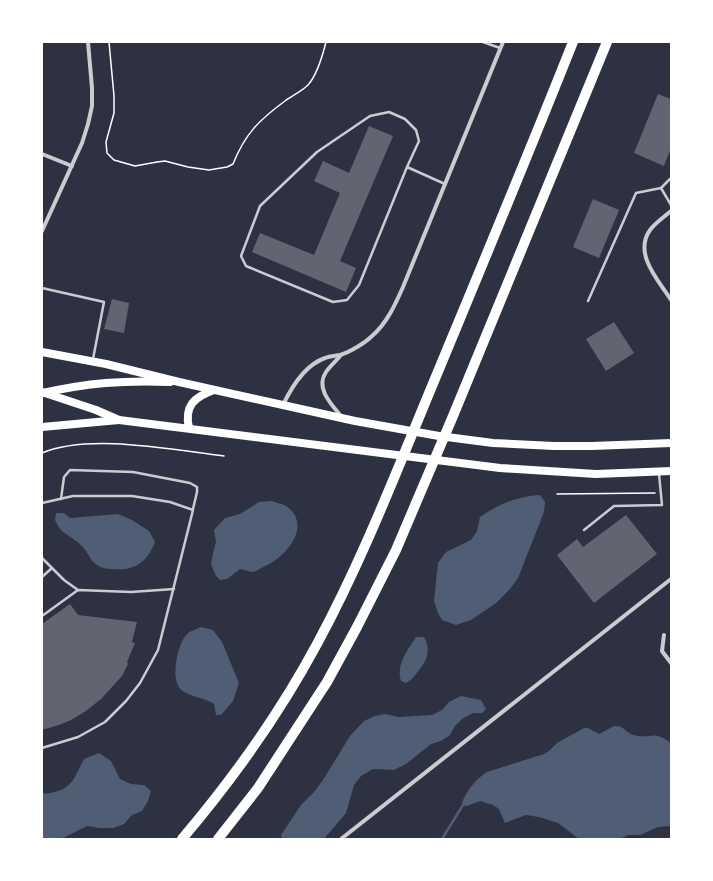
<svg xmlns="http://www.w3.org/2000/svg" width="713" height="881" viewBox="0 0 713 881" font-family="Cabin,sans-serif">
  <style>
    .water { fill: #4f5d75 }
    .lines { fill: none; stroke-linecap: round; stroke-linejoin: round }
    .stream { stroke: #4f5d75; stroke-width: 2.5 }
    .building { fill: #626471 }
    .path { stroke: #fff; stroke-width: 1.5 }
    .service { stroke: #caccd0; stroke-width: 2.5 }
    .minor { stroke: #caccd0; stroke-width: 4 }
    .secondary { stroke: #fff; stroke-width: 8 }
    .primary { stroke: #fff; stroke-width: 8 }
    .motorway { stroke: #fff; stroke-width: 10 }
  </style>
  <rect width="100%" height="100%" fill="#2d3142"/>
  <g class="water">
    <path d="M540 495 545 502 544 512 518 578 510 589 496 603 471 620 456 625 442 620 438 613 434 601 438 563 446 552 471 540 477 531 480 517C499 504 518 496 540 495Z"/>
    <path d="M272 501C276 503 283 504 286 506 314 525 285 559 263 567 260 569 255 572 252 572 249 572 243 569 240 569L227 579 220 580 216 576 211 564 213 553 216 542 214 530 225 518 240 514 259 502Z"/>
    <path d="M56 513H64L70 518 118 514 132 520 149 531 155 542C147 563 134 571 112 569 107 569 101 568 97 565 90 561 88 552 82 546 76 540 68 536 62 531 59 528 57 524 55 520Z"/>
    <path d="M201 627 213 630 222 642 239 683 233 701 221 715H216L214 704C204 697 193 698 183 691 169 683 177 644 187 634 190 631 197 629 201 627Z"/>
    <path d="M416 637H424C431 649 428 659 419 670 415 675 412 680 406 683L401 681C396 665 407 651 416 637Z"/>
    <path d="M461 696 481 700 486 709 482 713H473L462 719 455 726 450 735 441 741 431 744 406 764 394 770 373 769 361 776 354 785 346 813 324 839H282L281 835 301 805 314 792 323 780 350 736 364 721 375 716 385 714 398 717 432 715 442 710 449 702Z"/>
    <path d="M614 726C625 725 625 733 634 735 650 740 652 729 671 743V826L658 827 640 835H629L619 839H579L558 823 539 817 526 815 505 823 499 809 493 805 480 801 467 806H465L462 803C466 791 476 779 487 772L544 754 549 751 557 743 584 728H588L599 734Z"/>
    <path d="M99 753 111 761 120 779 131 784 144 785 151 791 148 801 142 811 132 815 124 824 113 828H99L87 826 61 839H42V793C47 794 50 793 55 792 74 787 75 775 84 759Z"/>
  </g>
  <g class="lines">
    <path class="stream" d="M442 839 463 805"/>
  </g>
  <g class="building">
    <path d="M658 94 671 99V148L664 166 634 153Z"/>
    <path d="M369 126 393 136 340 261 356 268 346 292 252 252 260 233 314 255 340 193 314 181 323 161 349 173Z"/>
    <path d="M593 199 619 210 599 258 573 247Z"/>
    <path d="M112 299 129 303 124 333 104 329Z"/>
    <path d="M614 322 634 353 606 371 586 339Z"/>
    <path d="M626 515 657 554 594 603 557 555 577 539 583 547Z"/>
    <path d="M70 604 78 615 137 622 132 642 135 643 127 662 128 664 122 676 101 699 86 711 71 720 59 725 42 730V624Z"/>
  </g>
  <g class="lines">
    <g class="path">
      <path d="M109 42 114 96V113L106 142 107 153 114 160 135 166 157 162 165 161 188 167 209 170 227 167 233 164C245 134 259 120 285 101 292 96 302 91 308 85 317 75 323 54 326 42"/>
      <path d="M42 453C90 433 172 450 224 456"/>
      <path d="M557 494 655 493"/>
    </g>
    <g class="service">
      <path d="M483 42 500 48"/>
      <path d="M407 167 419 141 416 130 405 119 389 112 370 116 317 152 260 206 241 256 246 266 333 302 347 300 359 285 407 167 445 184"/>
      <path d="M671 178 661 188 671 205"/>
      <path d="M42 288 104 302 93 359"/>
      <path d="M588 301 636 193 661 188"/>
      <path d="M61 499 64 477 70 470 133 472 190 483 197 487V492L193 509"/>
      <path d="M42 503 73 496H132L170 502 193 510 158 650 140 683 126 701 105 722 78 737 42 748"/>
      <path d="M584 530 614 506 662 505 659 474"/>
      <path d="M42 558 64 580 78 590"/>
      <path d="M42 577 52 568"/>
      <path d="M42 616 78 590 131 592 174 589"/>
    </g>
    <g class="minor">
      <path d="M42 154 72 166"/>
      <path d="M671 211C664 217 655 223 650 230 633 254 659 281 671 300"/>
      <path d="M42 231 82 143 88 124 92 106V88L88 42"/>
      <path d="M341 355C336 361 330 366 326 372 315 388 331 404 341 416"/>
      <path d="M283 405C292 386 305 365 325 358 330 356 335 356 340 355 350 352 365 343 372 336 387 323 395 305 403 287L503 42"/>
      <path d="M664 635 662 651 671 663"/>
      <path d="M341 839 671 579"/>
    </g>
    <g class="secondary">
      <path d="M43 393C87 383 124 380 170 382"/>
      <path d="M42 427 119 420"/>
    </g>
    <g class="primary">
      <path d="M42 352 106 364 179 382 355 421 439 436 493 443 554 446H592L671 443"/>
      <path d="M42 392 96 410 119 420 500 468 596 474 671 471"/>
      <path d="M189 428C184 406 194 397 214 390"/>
    </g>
    <g class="motorway">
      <path d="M182 839C232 780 280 713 317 644 364 557 399 465 437 374 483 263 529 153 573 42"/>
      <path d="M218 839 258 788 327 682 357 627 396 550 453 416 607 42"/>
    </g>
  </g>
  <rect width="713" height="881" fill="none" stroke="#ffffff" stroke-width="86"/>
</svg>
